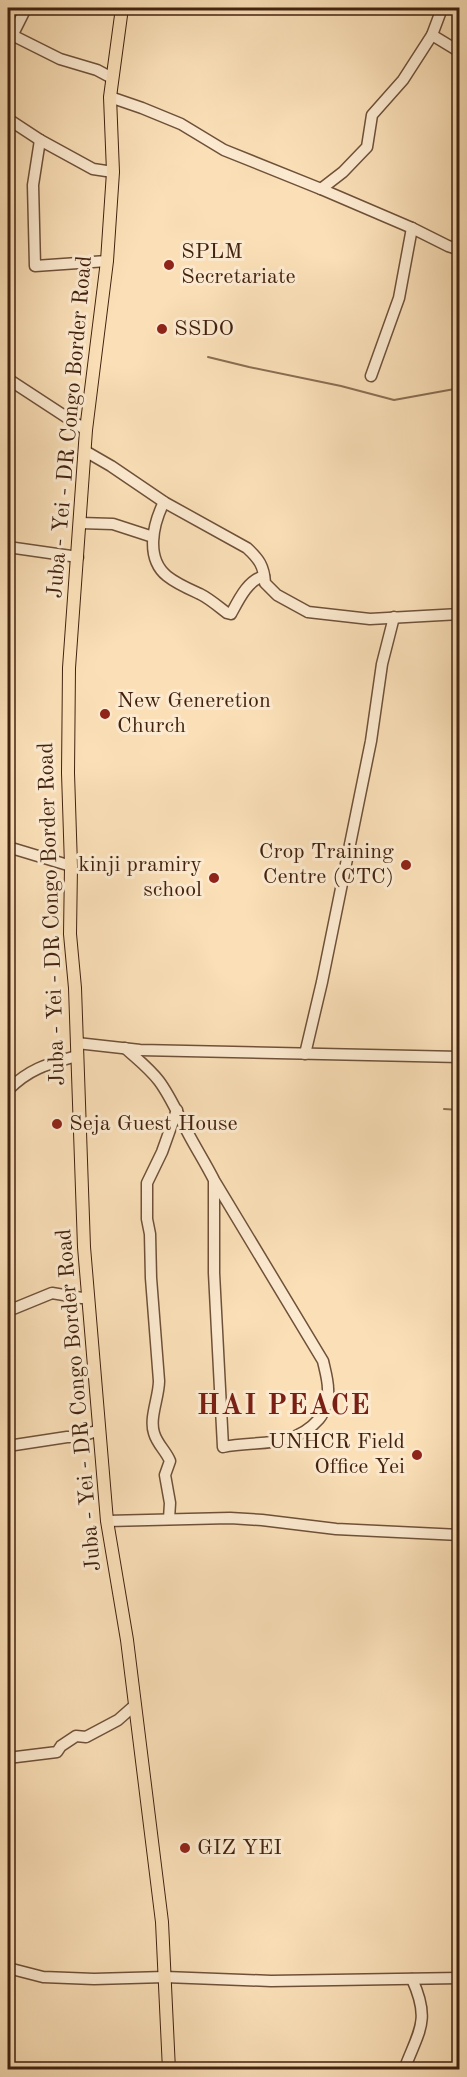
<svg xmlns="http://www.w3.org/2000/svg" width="467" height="2077" viewBox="0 0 467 2077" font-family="'Old Standard TT',serif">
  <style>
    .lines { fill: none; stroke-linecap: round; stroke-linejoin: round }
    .stream { stroke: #8a6d52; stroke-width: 2 }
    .minor-casing { stroke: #6f5139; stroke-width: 13 }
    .major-casing { stroke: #41220f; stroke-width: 14 }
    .minor { stroke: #fcead0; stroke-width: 10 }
    .major { stroke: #fadfb7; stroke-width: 12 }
    .poi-dot { fill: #8f2418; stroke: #fcead0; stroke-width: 2 }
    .labels { text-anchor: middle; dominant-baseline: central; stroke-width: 6; stroke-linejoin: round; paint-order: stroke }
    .poi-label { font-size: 22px; fill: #41220f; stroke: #fcead0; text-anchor: start }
    .street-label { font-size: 22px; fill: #41220f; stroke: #fcead0 }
    .district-label { font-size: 28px; font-weight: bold; letter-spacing: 1.5px; fill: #7a1f14; stroke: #fcead0 }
  </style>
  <rect width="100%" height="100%" fill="#fadfb7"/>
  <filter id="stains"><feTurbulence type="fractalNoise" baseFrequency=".00333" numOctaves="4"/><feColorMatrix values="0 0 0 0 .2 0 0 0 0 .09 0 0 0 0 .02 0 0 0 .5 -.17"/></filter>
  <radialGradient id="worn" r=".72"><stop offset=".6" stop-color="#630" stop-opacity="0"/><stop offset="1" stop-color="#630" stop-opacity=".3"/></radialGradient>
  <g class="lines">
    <g class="stream">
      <path d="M208 357 249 367 341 386 394 400 460 388"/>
      <path d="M444 1109 460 1110"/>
    </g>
    <g class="minor-casing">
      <g id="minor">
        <path d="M12 35 60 59 97 70 112 78"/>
        <path d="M432 35 460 52"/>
        <path d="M8 44 26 8"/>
        <path d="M110 97 142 108 181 124 224 150 321 189 412 228 448 246 460 250"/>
        <path d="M8 119 40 140 93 169 113 172"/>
        <path d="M40 140 33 185 35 266 107 261"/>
        <path d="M321 189 343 172 367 147 372 115 403 80 432 35 441 11 444 8"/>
        <path d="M371 376 399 298 412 228"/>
        <path d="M8 379 86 430"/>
        <path d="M85 451 111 466 164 502 247 548C259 559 264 566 265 583L277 595 308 612 370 619 460 614"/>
        <path d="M164 502C153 524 145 558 167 576 177 584 189 589 200 594 210 599 219 607 227 613L231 614C239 599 248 580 264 576"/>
        <path d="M80 523 113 524 153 537"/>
        <path d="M8 547 78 557"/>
        <path d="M8 847 71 866"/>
        <path d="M77 1043 140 1050 460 1057"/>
        <path d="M125 1048C137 1059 149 1068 159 1081 171 1097 179 1117 189 1135 197 1150 206 1164 214 1180L323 1361C325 1370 328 1380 328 1389 329 1398 325 1412 319 1419 293 1449 258 1440 223 1447L214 1273V1180"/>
        <path d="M305 1054 322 982 371 741 382 664 394 617"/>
        <path d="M8 1090C30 1068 48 1064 77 1056"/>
        <path d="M8 1311 52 1293 82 1298 88 1296"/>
        <path d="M8 1446 67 1437H79L99 1430"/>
        <path d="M169 1519 170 1503 165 1475 170 1461C166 1451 157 1444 154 1433 149 1418 159 1397 159 1381L151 1278 150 1234 147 1219V1183L162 1152 177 1110"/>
        <path d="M107 1521 230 1518 262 1520 336 1529 460 1535"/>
        <path d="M8 1758 57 1752 61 1746 76 1736 86 1737 118 1720 135 1705"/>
        <path d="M8 1968 43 1977 94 1979 165 1977 271 1981 460 1978"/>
        <path d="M404 2070C419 2030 431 2021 412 1979"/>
      </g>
    </g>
    <g class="major-casing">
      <path id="major" d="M122 8 110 97 113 172 107 261 86 430 69 668 68 773 71 866 70 934 75 988 84 1247 107 1521 127 1640 162 1922 169 2070"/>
    </g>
    <use href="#minor" class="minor"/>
    <use href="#major" class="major"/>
  </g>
  <g class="poi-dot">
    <circle cx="169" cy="265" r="6"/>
    <circle cx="162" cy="329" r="6"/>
    <circle cx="105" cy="714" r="6"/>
    <circle cx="406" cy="865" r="6"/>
    <circle cx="214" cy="878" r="6"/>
    <circle cx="57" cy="1124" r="6"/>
    <circle cx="417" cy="1455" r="6"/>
    <circle cx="185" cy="1848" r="6"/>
  </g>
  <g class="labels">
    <g class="poi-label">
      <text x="181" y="252">SPLM<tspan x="181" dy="25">Secretariate</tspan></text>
      <text x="174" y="329">SSDO</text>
      <text x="117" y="701">New Generetion<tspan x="117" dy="25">Church</tspan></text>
      <text x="394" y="852" text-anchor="end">Crop Training<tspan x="394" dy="25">Centre (CTC)</tspan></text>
      <text x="202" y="865" text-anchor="end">kinji pramiry<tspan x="202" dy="25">school</tspan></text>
      <text x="69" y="1124">Seja Guest House</text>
      <text x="405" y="1442" text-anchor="end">UNHCR Field<tspan x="405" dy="25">Office Yei</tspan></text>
      <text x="197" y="1848">GIZ YEI</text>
    </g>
    <g class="street-label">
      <text transform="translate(70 427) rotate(-85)">Juba - Yei - DR Congo Border Road</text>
      <text transform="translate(52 914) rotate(-92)">Juba - Yei - DR Congo Border Road</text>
      <text transform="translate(79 1400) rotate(-95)">Juba - Yei - DR Congo Border Road</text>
    </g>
    <g class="district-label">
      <text x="284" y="1407">HAI PEACE</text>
    </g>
  </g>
  <rect width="467" height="2077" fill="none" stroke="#fadfb7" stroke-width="30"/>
  <rect x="9" y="9" width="449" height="2059" fill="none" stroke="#41220f" stroke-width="3"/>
  <rect x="15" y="15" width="437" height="2047" fill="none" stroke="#41220f" stroke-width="1.5"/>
  <rect width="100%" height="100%" filter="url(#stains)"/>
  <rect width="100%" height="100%" fill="url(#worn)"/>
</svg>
